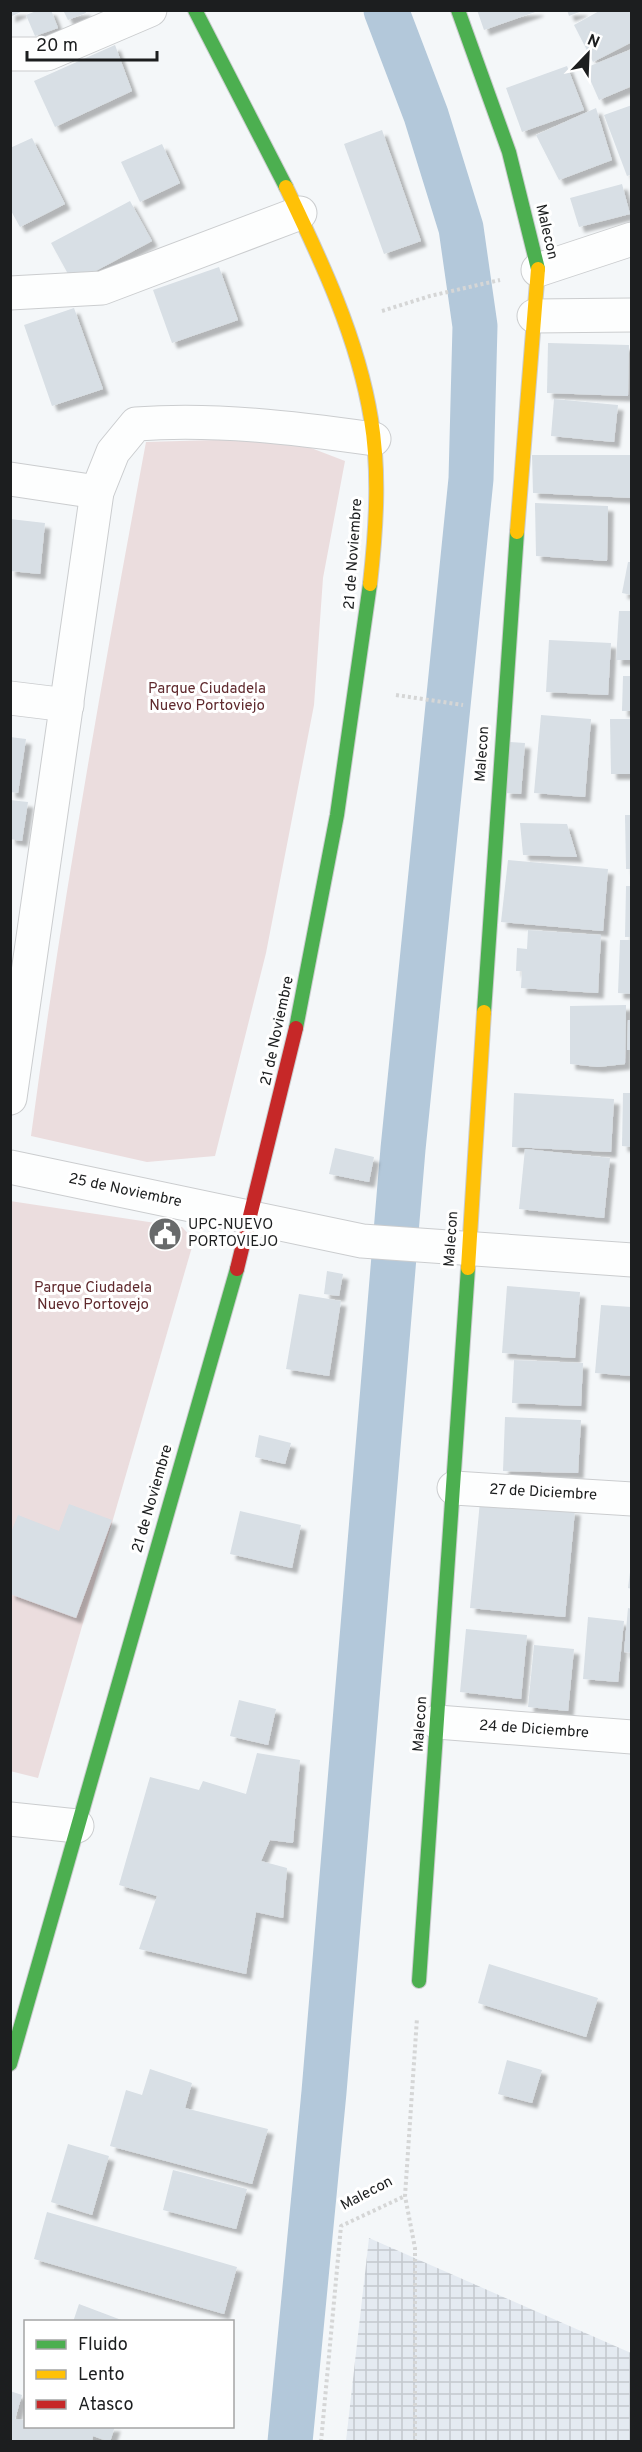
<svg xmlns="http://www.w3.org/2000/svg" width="642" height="2452" viewBox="0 0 642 2452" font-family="Overpass,sans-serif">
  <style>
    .industrial { fill: url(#industrial-grid) }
    .green { fill: #ebddde }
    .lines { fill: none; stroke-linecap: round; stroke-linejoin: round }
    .canal { stroke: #b3c8da; stroke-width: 45 }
    .building { fill: #d8dfe5; filter: url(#shadow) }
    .street-casing { stroke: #cbcdcf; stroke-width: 35 }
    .fast-casing { stroke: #cbcdcf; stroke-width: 16 }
    .slow-casing { stroke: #cbcdcf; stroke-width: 16 }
    .jam-casing { stroke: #cbcdcf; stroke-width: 16 }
    .path { stroke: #d5d6d6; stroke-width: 4; stroke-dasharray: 3 3; stroke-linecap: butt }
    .street { stroke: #fdfefe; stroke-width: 33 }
    .fast { stroke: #4caf50; stroke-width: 14 }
    .slow { stroke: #ffc107; stroke-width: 14 }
    .jam { stroke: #c62828; stroke-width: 14 }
    .labels { text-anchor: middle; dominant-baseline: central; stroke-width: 6; stroke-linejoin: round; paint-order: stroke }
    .street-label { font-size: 15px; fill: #1c1e1f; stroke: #fff }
    .park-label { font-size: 15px; fill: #5f292d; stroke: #fff }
    .poi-label { font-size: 15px; fill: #1c1e1f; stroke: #fff; text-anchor: start }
  </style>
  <defs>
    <pattern id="industrial-grid" width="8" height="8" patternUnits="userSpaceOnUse" patternTransform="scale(1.5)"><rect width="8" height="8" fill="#e4eaf1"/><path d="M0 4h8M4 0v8" fill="none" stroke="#c3c8ce"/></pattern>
    <filter id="shadow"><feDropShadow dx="5.5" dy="5.5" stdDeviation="1.5" flood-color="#0004"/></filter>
  </defs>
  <rect width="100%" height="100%" fill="#f4f7f9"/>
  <path class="industrial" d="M369 2238 631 2353V2441H346Z"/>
  <g class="green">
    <path d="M285 438 345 461 323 578 314 705 266 953 215 1156 147 1162 31 1136C62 903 103 673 146 442Z"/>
    <path d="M10 1201 182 1227 194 1240 38 1778 10 1771Z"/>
  </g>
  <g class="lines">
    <path class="canal" d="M290 2442 324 2092 403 1149 471 479 475 326 461 228 426 115 386 10"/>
  </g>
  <g class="building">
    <path d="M10 10H25L10 17Z"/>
    <path d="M39 10H51L58 28 35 36 26 15Z"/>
    <path d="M63 10H85L86 13 68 20Z"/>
    <path d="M477 10H538V11L484 30Z"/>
    <path d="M567 10H582V11L569 16Z"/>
    <path d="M601 10H632V42L593 62 574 25Z"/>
    <path d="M115 45 132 91 55 127 34 81Z"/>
    <path d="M632 49V86L599 100 585 68Z"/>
    <path d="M567 66 584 110 522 132 506 88Z"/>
    <path d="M632 105V174L627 176 604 115Z"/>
    <path d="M596 108 612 160 559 180 536 135Z"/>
    <path d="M382 130 421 241 384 254 344 144Z"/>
    <path d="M32 138 65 204 20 227 10 209V148Z"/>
    <path d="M162 144 180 183 140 202 121 162Z"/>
    <path d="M622 184 630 214 579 227 570 198Z"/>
    <path d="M130 201 152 241 73 283 51 243Z"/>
    <path d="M219 267 238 320 172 343 153 290Z"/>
    <path d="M74 308 103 389 52 406 24 325Z"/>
    <path d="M548 343 629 345 628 396 547 393Z"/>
    <path d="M554 399 618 405 614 442 551 436Z"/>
    <path d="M532 455H632V498L533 493Z"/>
    <path d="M535 503 608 506 607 561 536 556Z"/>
    <path d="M10 519 45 523 40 574 10 571Z"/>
    <path d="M628 562H632V595L622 593Z"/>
    <path d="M619 611H632V660H616Z"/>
    <path d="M549 640 611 643 608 695 546 692Z"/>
    <path d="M623 676H632V711H622Z"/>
    <path d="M541 715 591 719 585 797 534 793Z"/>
    <path d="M610 719H632V774H611Z"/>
    <path d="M10 737 26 739 18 793 10 792Z"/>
    <path d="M510 742 525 743 521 794 505 793Z"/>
    <path d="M10 800 28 802 22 841 10 839Z"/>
    <path d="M625 815H632V869H626Z"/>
    <path d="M520 823 567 824 577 857 523 855Z"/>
    <path d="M508 860 608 869 603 931 501 922Z"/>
    <path d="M626 886H632V937H625Z"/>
    <path d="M528 930 601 935 598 993 521 988 522 971H516L517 948 527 949Z"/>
    <path d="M620 940H632V994L618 993Z"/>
    <path d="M626 1005 625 1064 598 1067 570 1064V1006Z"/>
    <path d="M628 1020H632V1050H627Z"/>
    <path d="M514 1093 614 1099 611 1152 512 1147Z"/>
    <path d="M623 1093H632V1147L622 1146Z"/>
    <path d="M335 1148 374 1157 369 1182 329 1174Z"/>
    <path d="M525 1149 610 1158 604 1218 519 1209Z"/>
    <path d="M327 1271 343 1274 339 1296 324 1294Z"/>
    <path d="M507 1286 580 1292 575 1358 502 1353Z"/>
    <path d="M299 1294 341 1301 329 1376 286 1369Z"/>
    <path d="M601 1305 632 1307V1376L595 1373Z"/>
    <path d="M514 1360 583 1363 581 1406 512 1403Z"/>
    <path d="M505 1417 581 1420 578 1473 503 1471Z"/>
    <path d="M259 1435 291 1443 285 1464 255 1457Z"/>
    <path d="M480 1501 575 1510 565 1617 470 1608Z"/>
    <path d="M69 1504 112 1520 76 1618 10 1594V1535L18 1515 59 1531Z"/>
    <path d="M240 1511 301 1525 292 1568 230 1554Z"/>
    <path d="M630 1572H632V1589L628 1588Z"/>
    <path d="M628 1608 632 1609V1653L624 1652Z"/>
    <path d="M588 1617 624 1621 618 1682 583 1679Z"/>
    <path d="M466 1629 527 1635 521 1699 460 1692Z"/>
    <path d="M534 1645 574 1649 568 1711 528 1707Z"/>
    <path d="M239 1700 276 1709 268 1745 230 1736Z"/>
    <path d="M257 1753 300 1760 293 1843 270 1840 261 1861 287 1868 283 1918 256 1912 246 1974 139 1949 157 1896 119 1885 150 1777 199 1790 203 1781 246 1794Z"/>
    <path d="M489 1964 598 1998 586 2037 478 2003Z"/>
    <path d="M507 2060 542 2070 532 2103 498 2094Z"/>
    <path d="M150 2069 192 2083 185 2108 268 2129 252 2184 110 2146 126 2090 142 2095Z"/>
    <path d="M68 2144 109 2156 92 2215 51 2202Z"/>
    <path d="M173 2170 247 2189 236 2229 163 2210Z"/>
    <path d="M47 2212 237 2267 224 2314 34 2259Z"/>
    <path d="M79 2304 124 2321V2322H73Z"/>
    <path d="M10 2391 22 2395 15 2419 26 2420V2426H115L110 2442 93 2436 92 2442H10Z"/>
  </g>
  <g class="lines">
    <g class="street-casing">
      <g id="street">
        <path d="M10 54H47L150 10"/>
        <path d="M538 270 632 239"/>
        <path d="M10 293 102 288 300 213"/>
        <path d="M534 316 632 315"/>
        <path d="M10 479 97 492"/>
        <path d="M10 698 67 705"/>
        <path d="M10 1098 97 492 113 452 136 424C215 418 295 428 374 439"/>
        <path d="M10 1167 362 1241 632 1260"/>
        <path d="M454 1488 632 1499"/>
        <path d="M437 1722 632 1737"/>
        <path d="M10 1819 77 1826"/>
      </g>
    </g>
    <g class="fast-casing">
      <g id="fast">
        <path d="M195 10 286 187"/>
        <path d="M458 10 509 152 538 269"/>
        <path d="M484 1012 517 532"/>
        <path d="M296 1028 337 815 370 584"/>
        <path d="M419 1981 468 1268"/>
        <path d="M10 2064 237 1269"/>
      </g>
    </g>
    <g class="slow-casing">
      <g id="slow">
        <path d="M286 187C321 260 358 338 371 419 380 473 376 530 370 584"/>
        <path d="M517 532 538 269"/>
        <path d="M468 1268 484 1012"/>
      </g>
    </g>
    <g class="jam-casing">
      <path id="jam" d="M237 1269 296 1028"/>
    </g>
    <g class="path">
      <path d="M382 311 430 296 500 280"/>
      <path d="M396 695 463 705"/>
      <path d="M321 2442 341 2226 405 2196"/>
      <path d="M415 2442V2248L405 2196 417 2018"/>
    </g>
    <use href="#street" class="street"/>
    <use href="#fast" class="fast"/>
    <use href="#slow" class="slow"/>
    <use href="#jam" class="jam"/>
  </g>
  <defs>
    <g id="civic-disc" transform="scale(1.725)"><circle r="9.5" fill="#686a6b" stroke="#fff"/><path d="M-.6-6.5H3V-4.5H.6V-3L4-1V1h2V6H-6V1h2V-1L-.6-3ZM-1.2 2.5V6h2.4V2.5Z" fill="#fff"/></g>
  </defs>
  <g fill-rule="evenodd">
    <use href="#civic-disc" x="165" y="1234"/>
  </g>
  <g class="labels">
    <g class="street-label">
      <text transform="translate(546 232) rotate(77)">Malecon</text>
      <text transform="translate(354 554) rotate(-86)">21 de Noviembre</text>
      <text transform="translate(483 754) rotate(-86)">Malecon</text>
      <text transform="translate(278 1031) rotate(-78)">21 de Noviembre</text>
      <text transform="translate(125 1191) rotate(12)">25 de Noviembre</text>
      <text transform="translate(452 1239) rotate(-86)">Malecon</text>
      <text transform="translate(543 1493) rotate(3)">27 de Diciembre</text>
      <text transform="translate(153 1499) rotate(-74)">21 de Noviembre</text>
      <text transform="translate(421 1724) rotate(-86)">Malecon</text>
      <text transform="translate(534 1730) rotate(4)">24 de Diciembre</text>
      <text transform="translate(367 2194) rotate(-28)">Malecon</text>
    </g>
    <g class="park-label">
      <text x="207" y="689">Parque Ciudadela<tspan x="207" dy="17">Nuevo Portoviejo</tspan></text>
      <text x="93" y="1288">Parque Ciudadela<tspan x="93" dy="17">Nuevo Portovejo</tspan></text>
    </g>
    <g class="poi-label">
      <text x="188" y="1225">UPC-NUEVO<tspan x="188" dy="17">PORTOVIEJO</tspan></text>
    </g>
  </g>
  <rect width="642" height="2452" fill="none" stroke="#1c1e1f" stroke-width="24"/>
  <rect x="24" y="2320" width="210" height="108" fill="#ffffff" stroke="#a4a5a5" stroke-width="1.5"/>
  <rect x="36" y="2340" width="30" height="9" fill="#4caf50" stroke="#a4a5a5" stroke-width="1.5"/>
  <text x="78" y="2350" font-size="18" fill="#1c1e1f">Fluido</text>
  <rect x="36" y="2370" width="30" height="9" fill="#ffc107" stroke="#a4a5a5" stroke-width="1.5"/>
  <text x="78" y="2380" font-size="18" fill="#1c1e1f">Lento</text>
  <rect x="36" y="2400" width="30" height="9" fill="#c62828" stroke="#a4a5a5" stroke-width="1.5"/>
  <text x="78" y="2410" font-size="18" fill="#1c1e1f">Atasco</text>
  <g transform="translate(588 54) rotate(23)" stroke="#ffffff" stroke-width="4.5" paint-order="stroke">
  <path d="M0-4.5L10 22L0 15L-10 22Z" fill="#1c1e1f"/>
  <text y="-9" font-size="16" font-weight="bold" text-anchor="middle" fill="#1c1e1f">N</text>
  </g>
  <path d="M27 51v9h130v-9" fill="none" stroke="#1c1e1f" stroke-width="3"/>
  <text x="36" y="51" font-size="18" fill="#1c1e1f" stroke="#ffffff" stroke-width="4.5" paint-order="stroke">20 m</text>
</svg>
